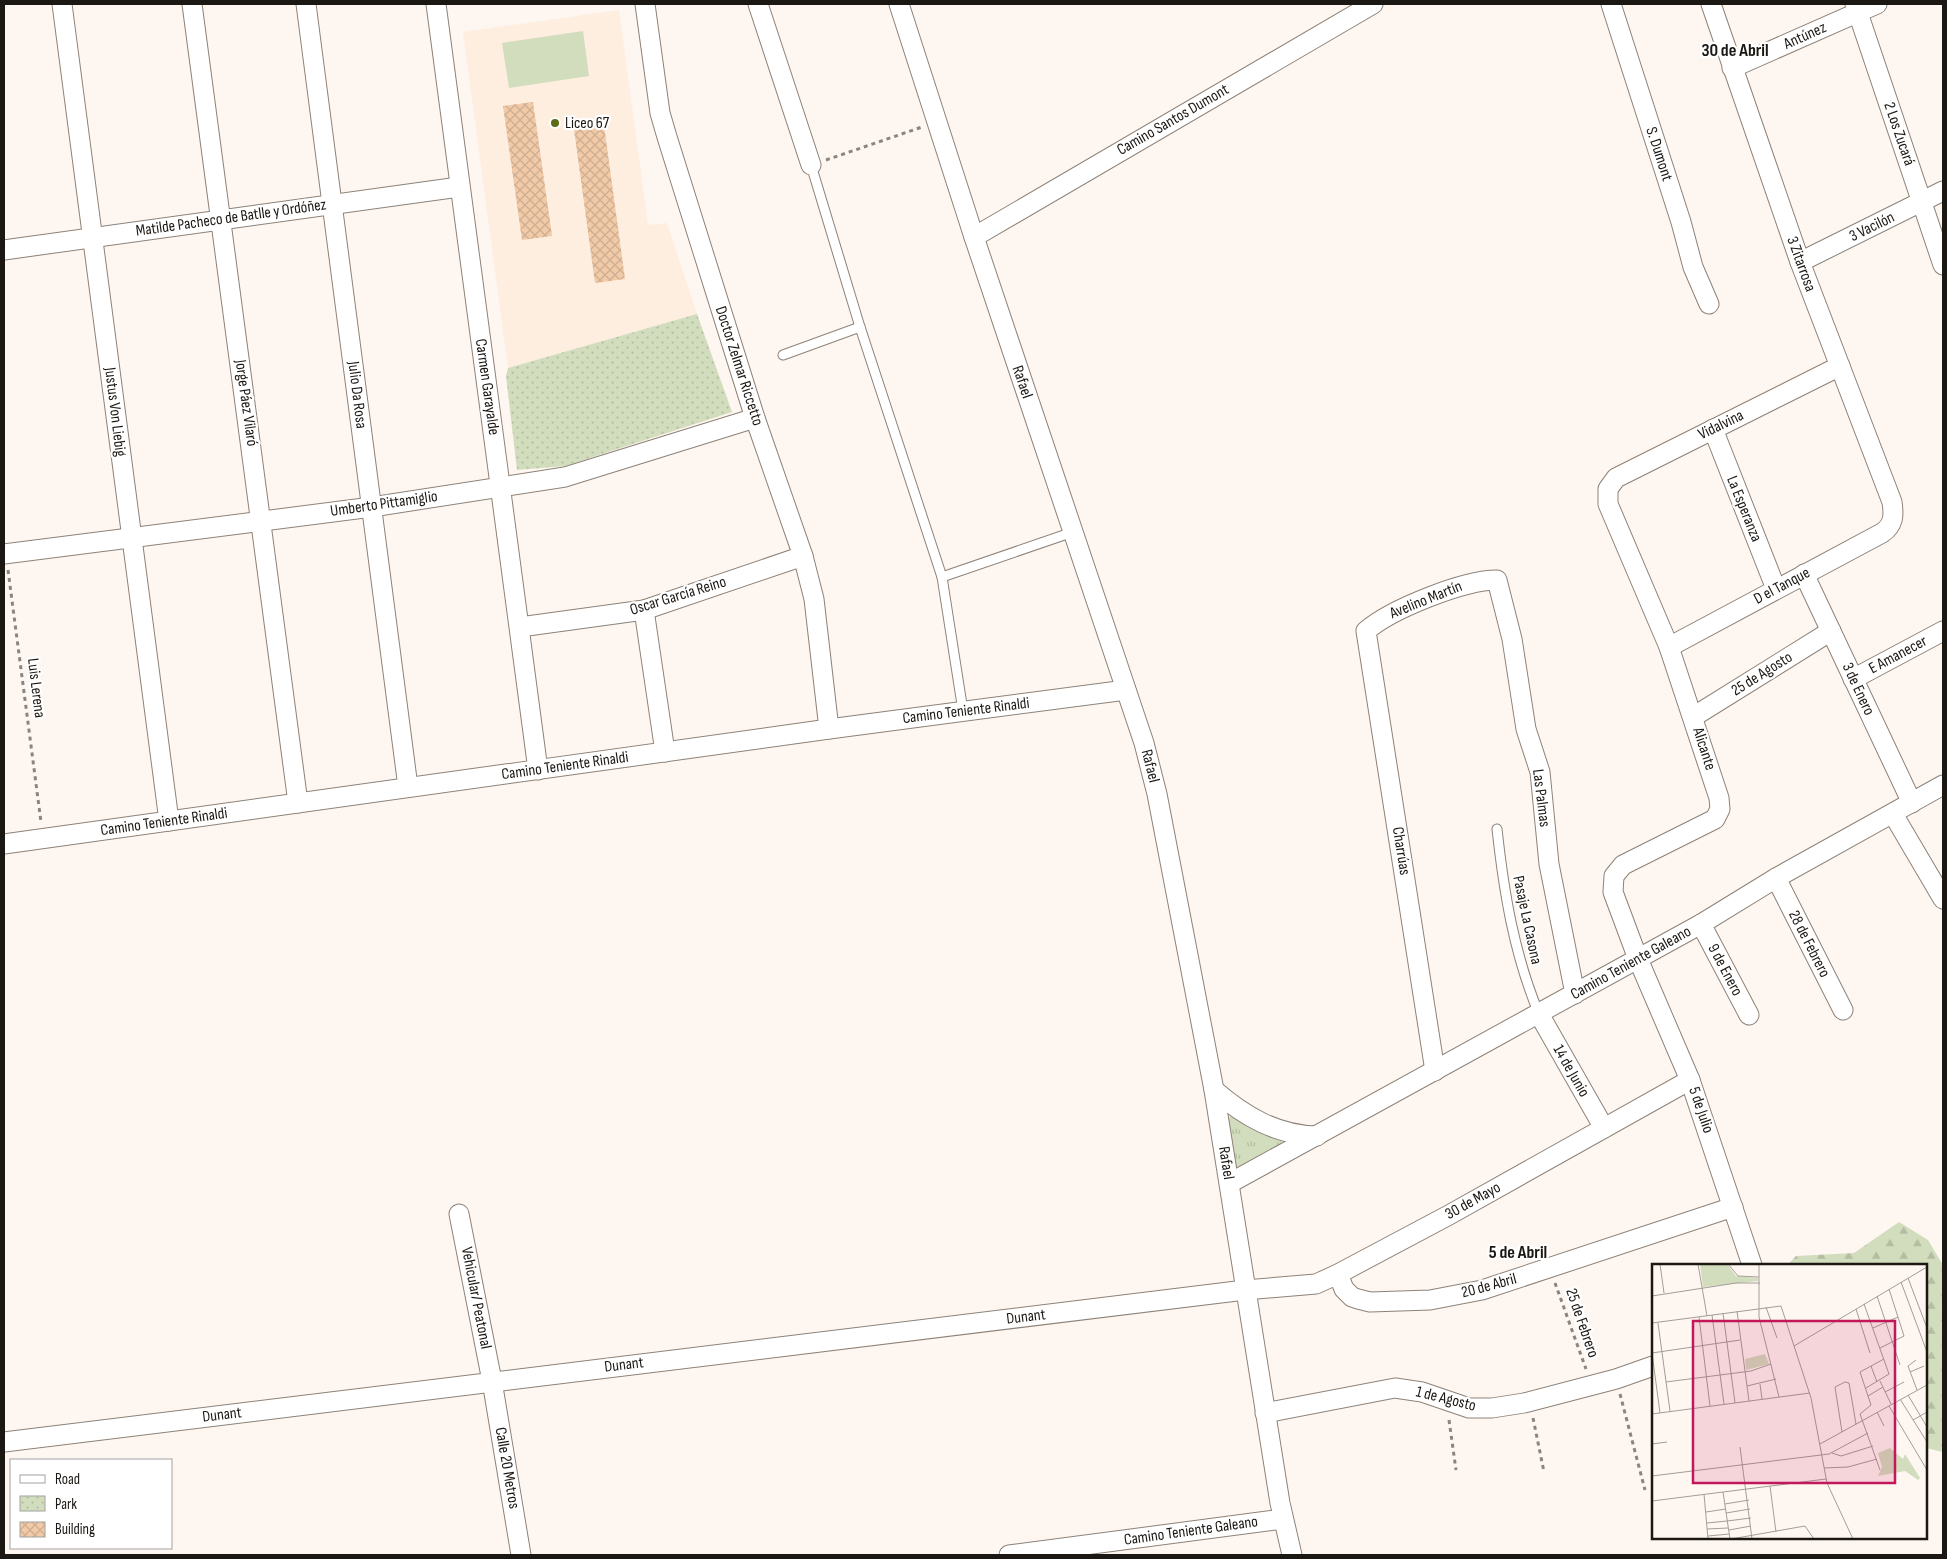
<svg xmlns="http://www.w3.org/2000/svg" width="1947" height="1559" viewBox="0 0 1947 1559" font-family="'Sofia Sans Condensed',sans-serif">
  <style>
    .built { fill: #fdeee0 }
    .grass { fill: url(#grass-tufts) }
    .forest { fill: url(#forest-firs) }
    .park { fill: url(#park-dots) }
    .pitch { fill: #d2ddbd }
    .building { fill: url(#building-cross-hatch) }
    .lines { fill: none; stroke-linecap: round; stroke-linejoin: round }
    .lane-casing { stroke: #8d8278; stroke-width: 11 }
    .street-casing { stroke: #8d8278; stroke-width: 21 }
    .path { stroke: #8b8580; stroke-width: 3; stroke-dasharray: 4 4; stroke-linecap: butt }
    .lane { stroke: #fff; stroke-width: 9 }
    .street { stroke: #fff; stroke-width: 19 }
    .poi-dot { fill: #5c6c17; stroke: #fff; stroke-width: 2 }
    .labels { text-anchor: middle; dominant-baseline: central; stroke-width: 4.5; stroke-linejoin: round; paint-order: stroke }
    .street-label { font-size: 16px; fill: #1b1713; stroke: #fff }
    .poi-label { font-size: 16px; fill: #1b1713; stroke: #fff; text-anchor: start }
    .neighbourhood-label { font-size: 18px; font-weight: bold; fill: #1b1713; stroke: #fff }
    .inset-road { fill: none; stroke: #a39d98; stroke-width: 1 }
    .view { fill: #c2185b; fill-opacity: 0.15; stroke: #c2185b; stroke-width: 2.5 }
    .inset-edge { fill: none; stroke: #1b1713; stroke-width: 2.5 }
  </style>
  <defs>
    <pattern id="grass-tufts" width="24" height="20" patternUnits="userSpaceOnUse" patternTransform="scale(1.25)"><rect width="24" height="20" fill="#d2ddbd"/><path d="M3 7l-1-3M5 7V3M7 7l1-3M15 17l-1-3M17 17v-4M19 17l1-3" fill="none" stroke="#b4bda2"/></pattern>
    <pattern id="forest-firs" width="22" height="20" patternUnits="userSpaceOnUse" patternTransform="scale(1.25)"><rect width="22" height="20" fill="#d2ddbd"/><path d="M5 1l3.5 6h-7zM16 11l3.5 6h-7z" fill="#b4bda2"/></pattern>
    <pattern id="park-dots" width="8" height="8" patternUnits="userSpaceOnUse" patternTransform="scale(1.25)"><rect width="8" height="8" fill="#d2ddbd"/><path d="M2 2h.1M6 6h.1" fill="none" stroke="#b4bda2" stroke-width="1.8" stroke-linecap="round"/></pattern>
    <pattern id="building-cross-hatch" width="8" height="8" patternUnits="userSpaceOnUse" patternTransform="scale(1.25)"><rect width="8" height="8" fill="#f1caa8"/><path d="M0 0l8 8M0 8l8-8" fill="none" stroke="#cead90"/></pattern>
  </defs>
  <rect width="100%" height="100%" fill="#fef6f0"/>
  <path class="built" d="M619 10 648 225 667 223 697 314 508 368 463 32Z"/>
  <path class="grass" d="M1231 1116 1281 1141V1146L1242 1169 1232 1165 1224 1123Z"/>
  <path class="forest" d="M1899 1222 1928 1240 1943 1265V1452L1926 1448V1265H1787L1796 1256 1854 1253Z"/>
  <path class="park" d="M697 314 732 412 565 466 517 470 506 376 508 368Z"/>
  <path class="pitch" d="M583 31 589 76 509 88 502 43Z"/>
  <g class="building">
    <path d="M533 102 552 236 522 240 503 106Z"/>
    <path d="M603 118 625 279 595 283 573 122Z"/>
  </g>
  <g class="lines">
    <g class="lane-casing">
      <g id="lane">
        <path d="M811 165 860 327 942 577 963 711"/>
        <path d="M783 355 860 327"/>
        <path d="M942 577 1073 532"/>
        <path d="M1497 829C1504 893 1514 954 1539 1014"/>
      </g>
    </g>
    <g class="street-casing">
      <g id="street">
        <path d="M62 4 169 821"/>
        <path d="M192 4 298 803"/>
        <path d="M306 4 408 787"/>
        <path d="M436 4 538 770"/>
        <path d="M645 4 660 113 667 137 755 418 803 556 814 599 829 729"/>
        <path d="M758 4 811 165"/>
        <path d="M899 4 974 237 1144 743 1157 794 1214 1090 1280 1503 1292 1555"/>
        <path d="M1611 4 1681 222 1693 267 1709 304"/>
        <path d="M1855 4 1943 265"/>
        <path d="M1732 68 1877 4"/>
        <path d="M974 237 1373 4"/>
        <path d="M4 250 459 187"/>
        <path d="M1800 262 1943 191"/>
        <path d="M1713 429 1776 589"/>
        <path d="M4 554 372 507 565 477 755 418"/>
        <path d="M1804 574 1912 803"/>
        <path d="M644 610 665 752"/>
        <path d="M520 627 644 610 803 556"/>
        <path d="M1669 647 1882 533C1894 525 1894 515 1892 502L1800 262 1711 4"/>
        <path d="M1853 679 1943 631"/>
        <path d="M1693 717 1831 631"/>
        <path d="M1893 814 1943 899"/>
        <path d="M4 844 829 729 1126 690"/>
        <path d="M1776 878 1843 1010"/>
        <path d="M1701 924 1749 1015"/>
        <path d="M1539 1014 1604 1128"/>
        <path d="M1435 1071 1366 631C1391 609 1464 580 1497 580L1512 639 1526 729 1540 772 1549 864 1575 994"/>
        <path d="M1214 1090C1244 1116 1276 1135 1317 1136"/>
        <path d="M1230 1183 1701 924 1776 878 1943 785"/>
        <path d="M459 1214 492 1381 521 1555"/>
        <path d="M1752 1265 1690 1080 1638 959 1613 892 1614 876 1623 865 1715 819 1720 809 1719 798 1669 647 1608 504V489L1616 478 1840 366"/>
        <path d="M1338 1274 1344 1289 1352 1297 1358 1299 1370 1302 1430 1300 1482 1290 1733 1207"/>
        <path d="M1265 1413 1395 1388 1422 1392 1469 1408H1492L1524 1403 1616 1379 1653 1366"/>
        <path d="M4 1442 1245 1290 1316 1284 1338 1274 1449 1215 1690 1080"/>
        <path d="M1009 1555 1283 1519"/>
      </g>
    </g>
    <g class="path">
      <path d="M826 160 922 127"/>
      <path d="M8 570 41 822"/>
      <path d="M1555 1283 1586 1369"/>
      <path d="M1620 1394 1645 1490"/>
      <path d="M1533 1418 1544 1472"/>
      <path d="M1449 1420 1456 1470"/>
    </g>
    <use href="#lane" class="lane"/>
    <use href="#street" class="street"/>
  </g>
  <circle class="poi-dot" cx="555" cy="123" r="5"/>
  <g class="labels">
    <g class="street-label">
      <text transform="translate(1805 36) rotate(-24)">Antúnez</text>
      <text transform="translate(1173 120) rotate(-30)">Camino Santos Dumont</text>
      <text transform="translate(1899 134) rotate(71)">2 Los Zucará</text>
      <text transform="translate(1659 154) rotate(72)">S. Dumont</text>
      <text transform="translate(231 218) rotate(-8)">Matilde Pacheco de Batlle y Ordóñez</text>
      <text transform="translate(1872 227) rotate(-26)">3 Vacilón</text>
      <text transform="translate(1801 264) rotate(70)">3 Zitarrosa</text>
      <text transform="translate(739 366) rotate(72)">Doctor Zelmar Riccetto</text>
      <text transform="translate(1022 382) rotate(71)">Rafael</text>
      <text transform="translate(487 387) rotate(82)">Carmen Garayalde</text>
      <text transform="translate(357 395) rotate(83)">Julio Da Rosa</text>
      <text transform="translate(246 403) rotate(82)">Jorge Páez Vilaró</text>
      <text transform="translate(115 412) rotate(83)">Justus Von Liebig</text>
      <text transform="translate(1721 425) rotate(-26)">Vidalvina</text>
      <text transform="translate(384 504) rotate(-8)">Umberto Pittamiglio</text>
      <text transform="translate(1744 509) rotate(68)">La Esperanza</text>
      <text transform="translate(1782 586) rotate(-28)">D el Tanque</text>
      <text transform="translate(678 596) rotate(-17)">Oscar García Reino</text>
      <text transform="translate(1426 600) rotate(-22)">Avelino Martín</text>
      <text transform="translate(1898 655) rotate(-28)">E Amanecer</text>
      <text transform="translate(1762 674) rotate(-32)">25 de Agosto</text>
      <text transform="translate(36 688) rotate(83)">Luis Lerena</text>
      <text transform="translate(1858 689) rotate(65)">3 de Enero</text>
      <text transform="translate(966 711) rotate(-7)">Camino Teniente Rinaldi</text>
      <text transform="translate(1704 749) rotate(72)">Alicante</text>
      <text transform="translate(565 766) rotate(-8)">Camino Teniente Rinaldi</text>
      <text transform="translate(1150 766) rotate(76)">Rafael</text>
      <text transform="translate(1541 798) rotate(83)">Las Palmas</text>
      <text transform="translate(164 822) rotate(-8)">Camino Teniente Rinaldi</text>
      <text transform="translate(1401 851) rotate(81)">Charrúas</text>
      <text transform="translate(1527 920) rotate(78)">Pasaje La Casona</text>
      <text transform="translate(1809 944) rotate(63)">28 de Febrero</text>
      <text transform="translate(1631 963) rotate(-29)">Camino Teniente Galeano</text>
      <text transform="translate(1725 970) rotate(62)">9 de Enero</text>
      <text transform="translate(1571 1071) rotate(60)">14 de Junio</text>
      <text transform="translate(1701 1110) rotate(71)">5 de Julio</text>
      <text transform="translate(1226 1163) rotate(81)">Rafael</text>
      <text transform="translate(1473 1201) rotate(-29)">30 de Mayo</text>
      <text transform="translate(1489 1286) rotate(-15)">20 de Abril</text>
      <text transform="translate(476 1298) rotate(79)">Vehicular/ Peatonal</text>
      <text transform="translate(1026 1317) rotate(-7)">Dunant</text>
      <text transform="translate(1582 1323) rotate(71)">25 de Febrero</text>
      <text transform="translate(624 1365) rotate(-7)">Dunant</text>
      <text transform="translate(1446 1399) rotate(14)">1 de Agosto</text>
      <text transform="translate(222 1415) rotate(-7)">Dunant</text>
      <text transform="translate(507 1468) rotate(80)">Calle 20 Metros</text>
      <text transform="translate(1191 1531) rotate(-8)">Camino Teniente Galeano</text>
    </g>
    <g class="poi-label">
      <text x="565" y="123">Liceo 67</text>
    </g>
    <g class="neighbourhood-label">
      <text x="1735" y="50">30 de Abril</text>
      <text x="1518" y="1252">5 de Abril</text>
    </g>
  </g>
  <g transform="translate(1652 1264)">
    <rect width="275" height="275" fill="#fef6f0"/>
    <path d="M48 0H75L84 12 106 14V17L51 23Z" fill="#d2ddbd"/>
    <path d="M238 184 251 195 253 190 268 214 266 216 253 207 226 212 230 203 226 189Z" fill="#d2ddbd"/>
    <path d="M113 90 117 100 94 106 93 95Z" fill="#d2ddbd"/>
    <path class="inset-road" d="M8 0 12 29M46 0 55 52M76 0 86 12 107 13M107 0V53L127 133M256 14 275 64M249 18 275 88M0 32 84 19H108M225 32 248 101M212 40 237 110 214 124M114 43 125 74M204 45 218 89M85 47 97 137M71 49 83 139M60 51 72 140M47 53 58 142M0 59 129 42 159 134 175 219 201 275M6 59 18 147M221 64 246 53M142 82 275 3M228 84 252 72 237 25M0 89 88 76M0 89 8 149M264 96 256 102 265 126M219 102 225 118M258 108 272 102M228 117 239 140M14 118 99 107 119 100M108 120 110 135M95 122 124 115M233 128 252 118M256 131 275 163M216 132 231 123M248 135 275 178M237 142 275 206M225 148 232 162M0 150 158 129M261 156 275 148M190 168 183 123 193 118 197 119 204 160M0 180 15 178M168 180 275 121M88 183 100 275M180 189 189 192 221 182M172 204 196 203 225 195M228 206 208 150 219 141 208 108 232 95M0 212 177 190 216 169M118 222 124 268M71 228 78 275M52 230 56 275M0 237 174 215M73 240 97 236M54 248 74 245M74 249 98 245M75 257 99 254M55 259 75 257M55 265 76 264M77 266 99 262M56 272 77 270M79 275 153 262 162 275"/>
    <path class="view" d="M41 57H243V219H41Z"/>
    <rect width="275" height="275" class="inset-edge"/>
  </g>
  <rect width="1947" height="1559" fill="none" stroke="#1b1713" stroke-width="10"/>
  <rect x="10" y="1459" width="162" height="90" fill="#ffffff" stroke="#a4a2a1"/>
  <rect x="20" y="1475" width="25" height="8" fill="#ffffff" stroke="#a4a2a1"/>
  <text x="55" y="1484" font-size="15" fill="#1b1713">Road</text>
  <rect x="20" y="1496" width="25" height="15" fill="url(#park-dots)" stroke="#a4a2a1"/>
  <text x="55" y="1509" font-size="15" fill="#1b1713">Park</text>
  <rect x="20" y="1522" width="25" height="15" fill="url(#building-cross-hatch)" stroke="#a4a2a1"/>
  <text x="55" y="1534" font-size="15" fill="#1b1713">Building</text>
</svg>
